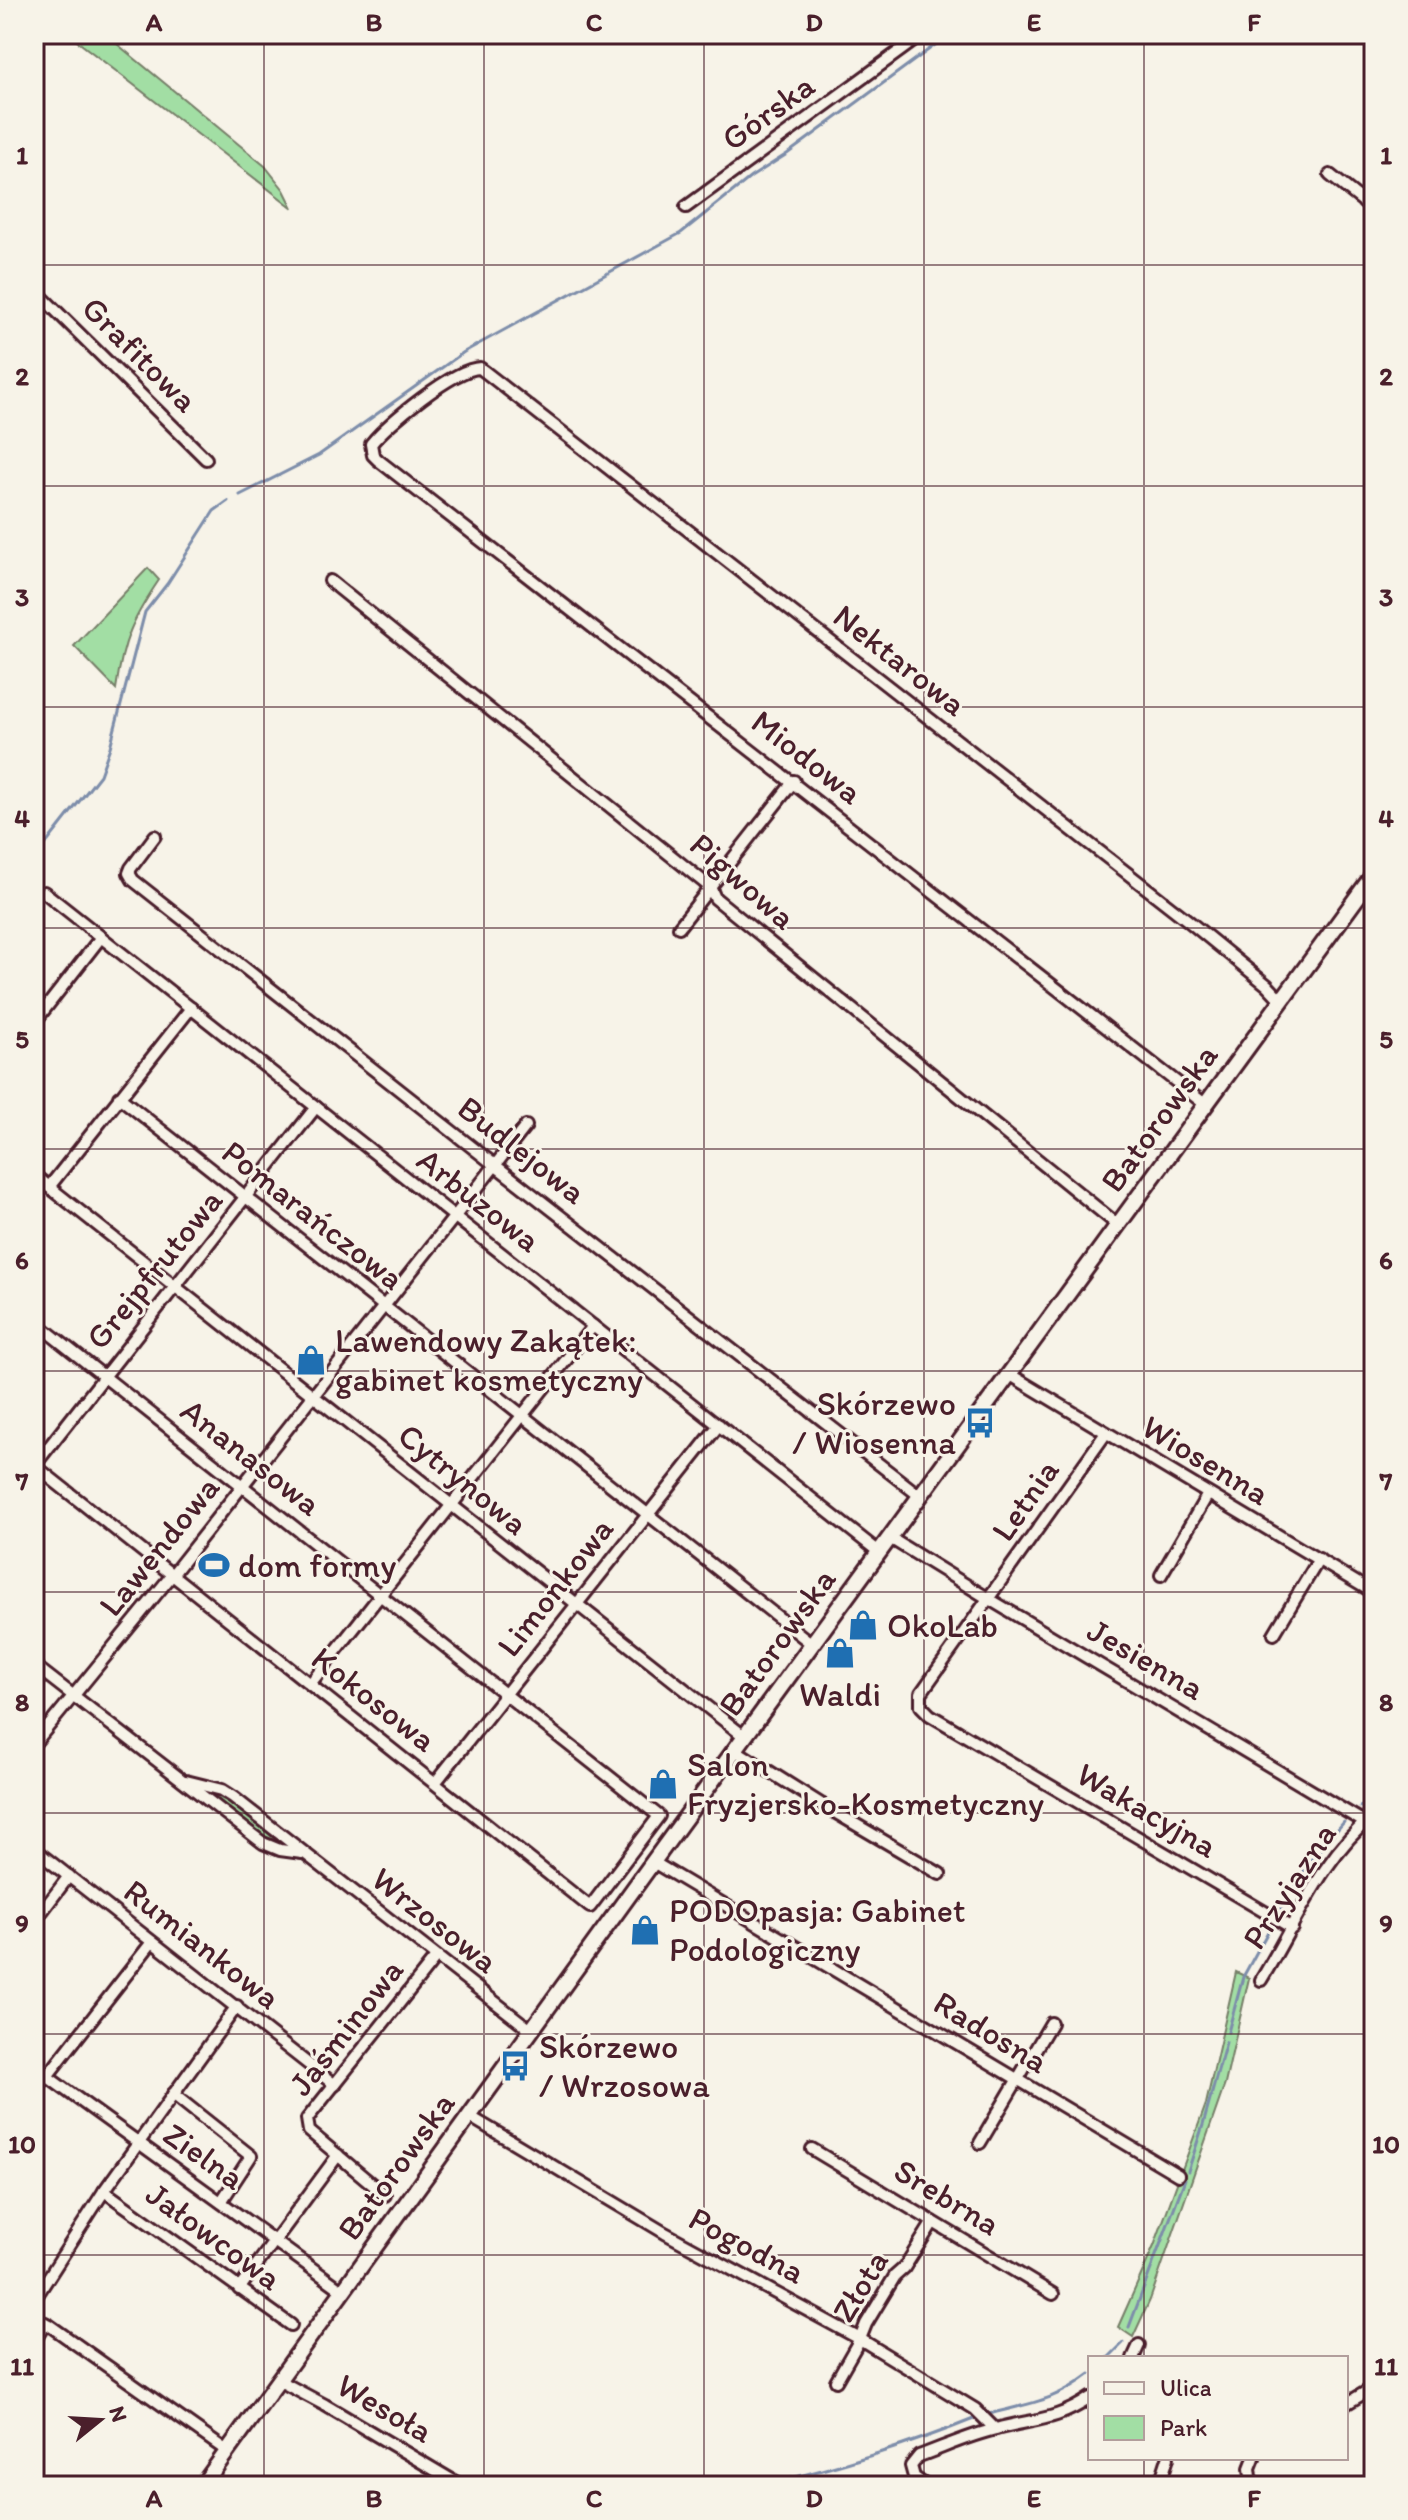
<svg xmlns="http://www.w3.org/2000/svg" width="1408" height="2520" viewBox="0 0 1408 2520" font-family="Itim,sans-serif">
  <style>
    .green { fill: #a2dea4; stroke: #767e68; stroke-width: 2 }
    .lines { fill: none; stroke-linecap: round; stroke-linejoin: round }
    .stream { stroke: #7d8daa; stroke-width: 3 }
    .street-casing { stroke: #4a1f2b; stroke-width: 16 }
    .secondary-casing { stroke: #4a1f2b; stroke-width: 20 }
    .street { stroke: #f7f3e8; stroke-width: 10 }
    .secondary { stroke: #f7f3e8; stroke-width: 14 }
    .grid { fill: none; stroke: #4a1f2b; stroke-width: 2; stroke-opacity: 0.55 }
    .labels { text-anchor: middle; dominant-baseline: central; stroke-width: 6; stroke-linejoin: round; paint-order: stroke }
    .street-label { font-size: 34px; fill: #4a1f2b; stroke: #f7f3e8 }
    .poi-label { font-size: 34px; fill: #4a1f2b; stroke: #f7f3e8; text-anchor: start }
    .neatline { fill: none; stroke: #4a1f2b; stroke-width: 3 }
    .grid-label { font-size: 26px; text-anchor: middle; font-weight: bold; fill: #4a1f2b }
  </style>
  <rect width="100%" height="100%" fill="#f7f3e8"/>
  <filter id="ink" filterUnits="userSpaceOnUse"><feTurbulence type="fractalNoise" baseFrequency=".0125" numOctaves="2"/><feDisplacementMap in="SourceGraphic" scale="16" xChannelSelector="R" yChannelSelector="G"/><feConvolveMatrix kernelMatrix="1 2 1 2 8 2 1 2 1" color-interpolation-filters="sRGB"/></filter>
  <g filter="url(#ink)">
    <g class="green">
      <path d="M68 34H105L265 166 284 190 293 208Z"/>
      <path d="M148 568 159 580C132 620 123 640 116 689L74 646Z"/>
      <path d="M213 1795 227 1801 284 1846 267 1840 212 1797Z"/>
      <path d="M1236 1972 1249 1978 1225 2084 1150 2300 1133 2337 1118 2327 1154 2246 1206 2104Z"/>
    </g>
    <g class="lines">
      <g class="stream">
        <path d="M240 495 319 455 464 352 681 233 751 177 787 154 950 34"/>
        <path d="M34 859 100 775 110 747 145 612 167 584 214 511 228 501"/>
        <path d="M1360 1807 1374 1792"/>
        <path d="M1277 1914 1310 1861 1344 1822"/>
        <path d="M1228 2032 1243 1977 1271 1926"/>
        <path d="M1188 2171 1203 2125 1226 2042"/>
        <path d="M1129 2327 1185 2179"/>
        <path d="M1108 2358 1123 2343"/>
        <path d="M989 2414C1031 2403 1055 2401 1090 2374"/>
        <path d="M761 2486C834 2468 905 2447 976 2418"/>
      </g>
      <g class="street-casing">
        <g id="street">
          <path d="M1330 175 1374 210"/>
          <path d="M1364 203 1374 190"/>
          <path d="M686 207 923 34"/>
          <path d="M34 289 206 459"/>
          <path d="M330 581 710 887 715 898 1118 1225"/>
          <path d="M155 836 131 868 129 873 133 880 496 1166 920 1496"/>
          <path d="M44 892 879 1552"/>
          <path d="M679 927 794 781"/>
          <path d="M34 1023 101 937"/>
          <path d="M119 1097 812 1644"/>
          <path d="M1206 1105 378 460 373 455 371 444C388 423 453 369 480 368L1186 919 1267 985 1282 1001"/>
          <path d="M34 1175 745 1737"/>
          <path d="M49 1187 191 1008"/>
          <path d="M34 1321 659 1816 590 1907 34 1465"/>
          <path d="M1009 1374 1374 1593"/>
          <path d="M1106 1433 921 1693V1706L930 1715 1292 1928"/>
          <path d="M34 1466 316 1107"/>
          <path d="M890 1538 989 1599 1374 1828"/>
          <path d="M1161 1575 1208 1494"/>
          <path d="M1274 1634 1319 1559"/>
          <path d="M34 1665 263 1843 280 1850 302 1853"/>
          <path d="M310 1684 593 1326"/>
          <path d="M34 1744 172 1575 526 1126"/>
          <path d="M735 1750 821 1804 940 1874"/>
          <path d="M186 1781 222 1790 233 1797 532 2031"/>
          <path d="M435 1783 719 1425"/>
          <path d="M34 1849 335 2085"/>
          <path d="M653 1862 1178 2175"/>
          <path d="M34 1922 69 1876"/>
          <path d="M1261 1980C1295 1925 1322 1856 1374 1815"/>
          <path d="M34 2067 342 2290"/>
          <path d="M34 2093 152 1942"/>
          <path d="M173 2094 251 2156 221 2202"/>
          <path d="M469 2116 665 2233 860 2339 975 2409 995 2429"/>
          <path d="M980 2143 1051 2023"/>
          <path d="M812 2149 1053 2294"/>
          <path d="M104 2191 291 2325"/>
          <path d="M385 2195 309 2131 307 2119 436 1957"/>
          <path d="M239 2289 338 2155"/>
          <path d="M34 2300 104 2191 237 2006"/>
          <path d="M34 2318 49 2325 227 2451"/>
          <path d="M34 2342 45 2323"/>
          <path d="M1133 2358 1139 2345"/>
          <path d="M278 2380 325 2405 462 2486"/>
          <path d="M836 2381 860 2339 866 2324 895 2276 904 2268 933 2222"/>
          <path d="M1346 2404 1374 2387"/>
          <path d="M926 2486 914 2477 911 2466 919 2456C944 2447 970 2435 996 2429 1033 2419 1057 2421 1090 2398"/>
          <path d="M1159 2486 1168 2458"/>
          <path d="M1252 2486 1250 2468 1254 2458"/>
        </g>
      </g>
      <g class="secondary-casing">
        <path id="secondary" d="M202 2486 653 1862 1374 874"/>
      </g>
      <use href="#street" class="street"/>
      <use href="#secondary" class="secondary"/>
    </g>
  </g>
  <path class="grid" d="M264 34V2486M484 34V2486M704 34V2486M924 34V2486M1144 34V2358M34 265H1374M34 486H1374M34 707H1374M34 928H1374M34 1149H1374M34 1371H1374M34 1592H1374M34 1813H1374M34 2034H1374M34 2255H1374M1144 2458V2486"/>
  <defs>
    <g id="shop-bare" transform="scale(2.4)"><path d="M-5-2.5h2.3a2.7 3.5 0 0 1 5.4 0H5L5.5 6h-11ZM-1.5-2.5h3a1.5 2.3 0 0 0-3 0Z" fill="#1f6fb2" stroke="#f7f3e8" stroke-width="2.5" paint-order="stroke"/></g>
    <g id="bus-bare" transform="scale(2.4)"><path d="M-5-6H5V4H4V6H2V4H-2V6H-4V4H-5ZM-3.5-4V0h7V-4ZM-3.5 1.2v1.5H-2V1.2ZM2 1.2v1.5H3.5V1.2Z" fill="#1f6fb2" stroke="#f7f3e8" stroke-width="2.5" paint-order="stroke"/></g>
    <g id="stadium-bare" transform="scale(2.4)"><path d="M0-5a6.5 5 0 1 0 0 10a6.5 5 0 1 0 0-10ZM-3.5-1.8h7v3.6h-7Z" fill="#1f6fb2" stroke="#f7f3e8" stroke-width="2.5" paint-order="stroke"/></g>
  </defs>
  <g fill-rule="evenodd">
    <use href="#shop-bare" x="311" y="1360"/>
    <use href="#bus-bare" x="980" y="1423"/>
    <use href="#stadium-bare" x="214" y="1565"/>
    <use href="#shop-bare" x="863" y="1625"/>
    <use href="#shop-bare" x="840" y="1653"/>
    <use href="#shop-bare" x="663" y="1784"/>
    <use href="#shop-bare" x="645" y="1930"/>
    <use href="#bus-bare" x="515" y="2066"/>
  </g>
  <g class="labels">
    <g class="street-label">
      <text transform="translate(768 112) rotate(-36)">Górska</text>
      <text transform="translate(140 354) rotate(45)">Grafitowa</text>
      <text transform="translate(900 660) rotate(38)">Nektarowa</text>
      <text transform="translate(807 757) rotate(38)">Miodowa</text>
      <text transform="translate(743 881) rotate(41)">Pigwowa</text>
      <text transform="translate(1159 1118) rotate(-54)">Batorowska</text>
      <text transform="translate(522 1150) rotate(38)">Budlejowa</text>
      <text transform="translate(479 1200) rotate(38)">Arbuzowa</text>
      <text transform="translate(313 1215) rotate(38)">Pomarańczowa</text>
      <text transform="translate(154 1269) rotate(-51)">Grejpfrutowa</text>
      <text transform="translate(251 1457) rotate(38)">Ananasowa</text>
      <text transform="translate(1206 1460) rotate(31)">Wiosenna</text>
      <text transform="translate(463 1479) rotate(39)">Cytrynowa</text>
      <text transform="translate(1025 1500) rotate(-55)">Letnia</text>
      <text transform="translate(159 1546) rotate(-51)">Lawendowa</text>
      <text transform="translate(555 1587) rotate(-52)">Limonkowa</text>
      <text transform="translate(777 1642) rotate(-54)">Batorowska</text>
      <text transform="translate(1146 1659) rotate(30)">Jesienna</text>
      <text transform="translate(374 1699) rotate(38)">Kokosowa</text>
      <text transform="translate(1147 1810) rotate(30)">Wakacyjna</text>
      <text transform="translate(1289 1886) rotate(-57)">Przyjazna</text>
      <text transform="translate(435 1920) rotate(38)">Wrzosowa</text>
      <text transform="translate(202 1944) rotate(38)">Rumiankowa</text>
      <text transform="translate(346 2027) rotate(-52)">Jaśminowa</text>
      <text transform="translate(991 2032) rotate(31)">Radosna</text>
      <text transform="translate(204 2156) rotate(35)">Zielna</text>
      <text transform="translate(396 2166) rotate(-54)">Batorowska</text>
      <text transform="translate(947 2197) rotate(31)">Srebrna</text>
      <text transform="translate(214 2236) rotate(36)">Jałowcowa</text>
      <text transform="translate(747 2245) rotate(28)">Pogodna</text>
      <text transform="translate(860 2286) rotate(-59)">Złota</text>
      <text transform="translate(385 2408) rotate(30)">Wesoła</text>
    </g>
    <g class="poi-label">
      <text x="335" y="1340">Lawendowy Zakątek:<tspan x="335" dy="39">gabinet kosmetyczny</tspan></text>
      <text x="956" y="1403" text-anchor="end">Skórzewo<tspan x="956" dy="39">/ Wiosenna</tspan></text>
      <text x="238" y="1565">dom formy</text>
      <text x="887" y="1625">OkoLab</text>
      <text x="840" y="1694" text-anchor="middle">Waldi</text>
      <text x="687" y="1764">Salon<tspan x="687" dy="39">Fryzjersko-Kosmetyczny</tspan></text>
      <text x="669" y="1910">PODOpasja: Gabinet<tspan x="669" dy="39">Podologiczny</tspan></text>
      <text x="539" y="2046">Skórzewo<tspan x="539" dy="39">/ Wrzosowa</tspan></text>
    </g>
  </g>
  <rect width="1408" height="2520" fill="none" stroke="#f7f3e8" stroke-width="88"/>
  <rect x="1088" y="2356" width="260" height="104" fill="#f7f3e8" stroke="#b29e9c" stroke-width="2"/>
  <rect x="1104" y="2382" width="40" height="12" fill="#f7f3e8" stroke="#b29e9c" stroke-width="2"/>
  <text x="1160" y="2396" font-size="24" fill="#4a1f2b">Ulica</text>
  <rect x="1104" y="2416" width="40" height="24" fill="#a2dea4" stroke="#b29e9c" stroke-width="2"/>
  <text x="1160" y="2436" font-size="24" fill="#4a1f2b">Park</text>
  <g transform="translate(100 2420) rotate(72)" stroke="#f7f3e8" stroke-width="6" paint-order="stroke">
  <path d="M0-6L14 30L0 20L-14 30Z" fill="#4a1f2b"/>
  <text y="-12" font-size="22" font-weight="bold" text-anchor="middle" fill="#4a1f2b">N</text>
  </g>
  <rect x="44" y="44" width="1320" height="2432" class="neatline"/>
  <g class="grid-label">
    <text x="154" y="31">A</text>
    <text x="374" y="31">B</text>
    <text x="594" y="31">C</text>
    <text x="814" y="31">D</text>
    <text x="1034" y="31">E</text>
    <text x="1254" y="31">F</text>
    <text x="22" y="164">1</text>
    <text x="1386" y="164">1</text>
    <text x="22" y="385">2</text>
    <text x="1386" y="385">2</text>
    <text x="22" y="606">3</text>
    <text x="1386" y="606">3</text>
    <text x="22" y="827">4</text>
    <text x="1386" y="827">4</text>
    <text x="22" y="1048">5</text>
    <text x="1386" y="1048">5</text>
    <text x="22" y="1269">6</text>
    <text x="1386" y="1269">6</text>
    <text x="22" y="1490">7</text>
    <text x="1386" y="1490">7</text>
    <text x="22" y="1711">8</text>
    <text x="1386" y="1711">8</text>
    <text x="22" y="1932">9</text>
    <text x="1386" y="1932">9</text>
    <text x="22" y="2153">10</text>
    <text x="1386" y="2153">10</text>
    <text x="22" y="2375">11</text>
    <text x="1386" y="2375">11</text>
    <text x="154" y="2507">A</text>
    <text x="374" y="2507">B</text>
    <text x="594" y="2507">C</text>
    <text x="814" y="2507">D</text>
    <text x="1034" y="2507">E</text>
    <text x="1254" y="2507">F</text>
  </g>
</svg>
